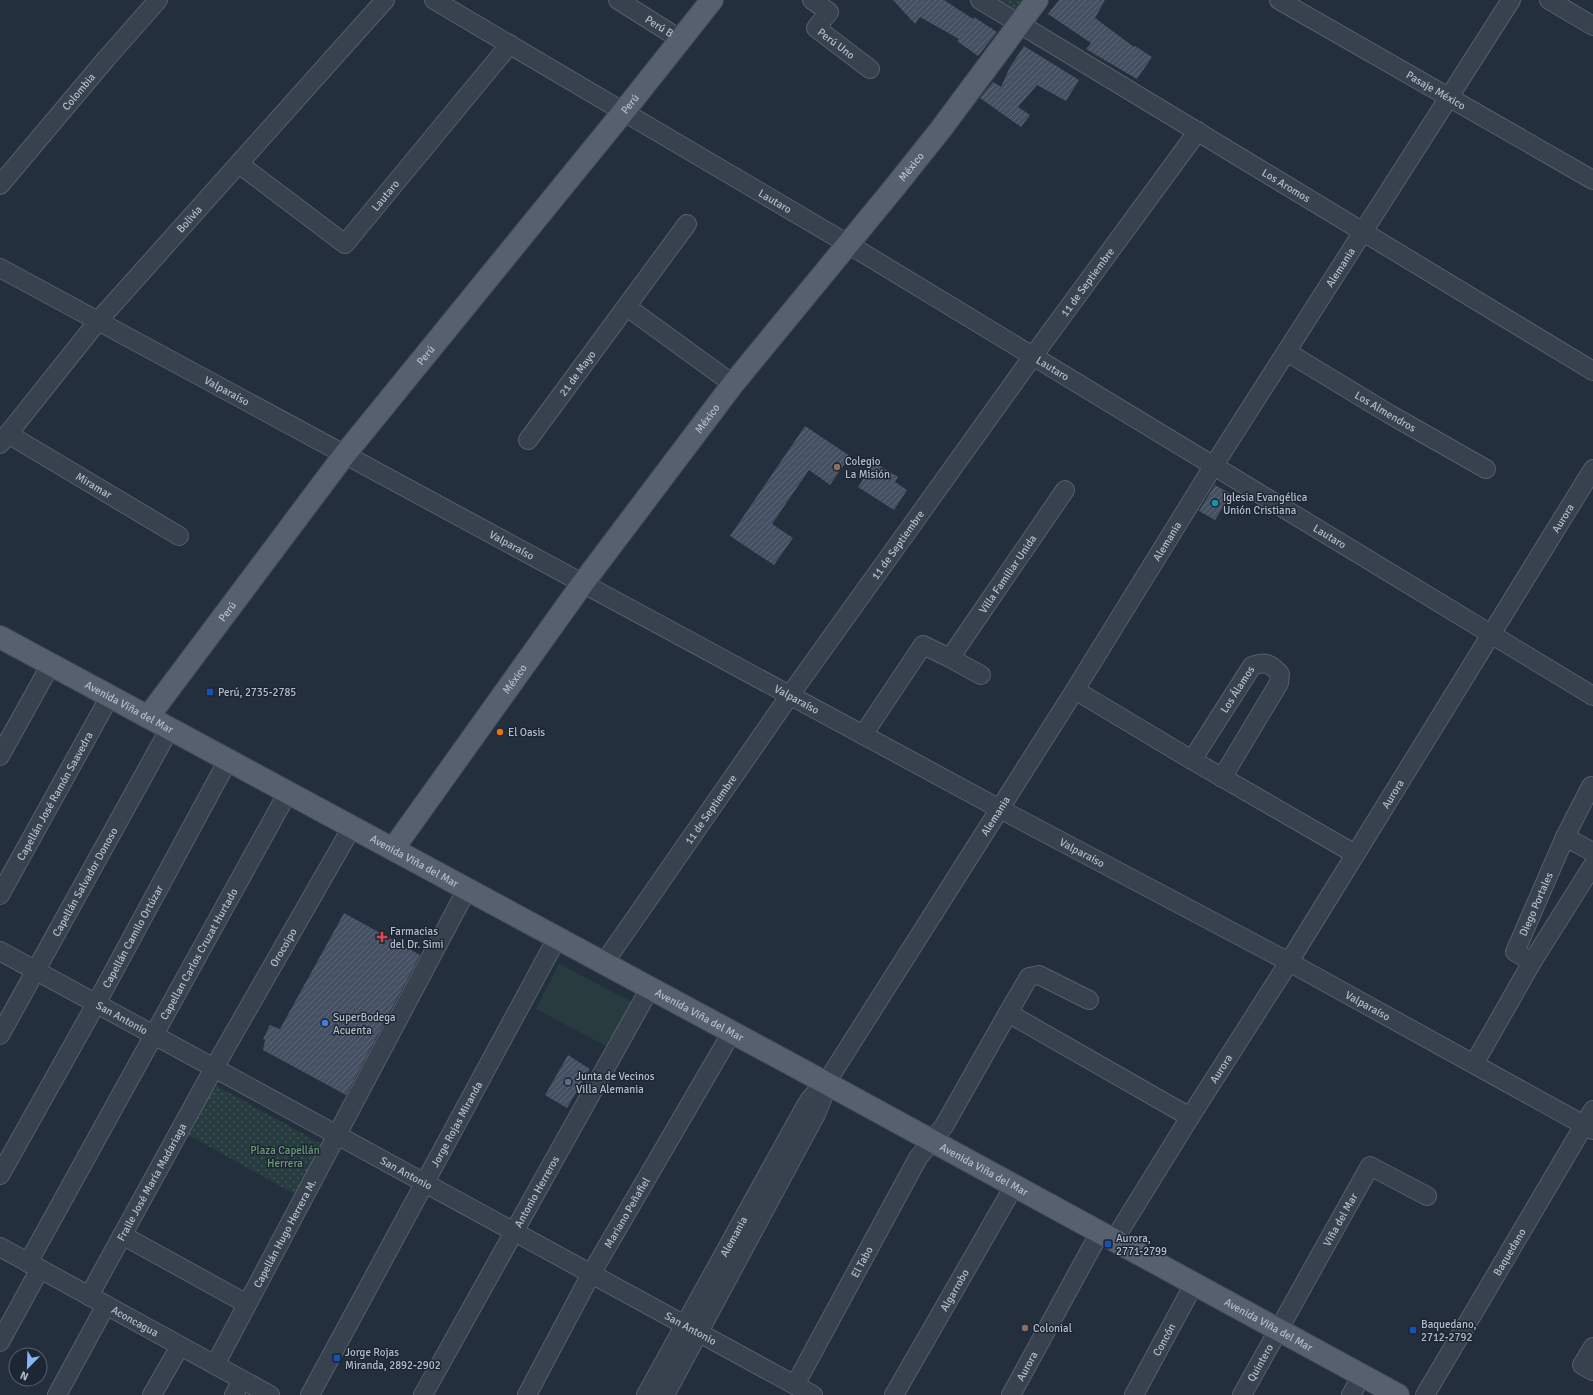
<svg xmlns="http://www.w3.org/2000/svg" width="1593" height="1395" viewBox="0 0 1593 1395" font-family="Signika,sans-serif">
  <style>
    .green { fill: url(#green-dots) }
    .pitch { fill: #263c3f }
    .building { fill: url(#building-hatch) }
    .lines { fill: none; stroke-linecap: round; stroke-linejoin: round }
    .minor-casing { stroke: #565f6c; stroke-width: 20 }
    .major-casing { stroke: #414a57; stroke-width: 24 }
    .minor { stroke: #38414e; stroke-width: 18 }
    .major { stroke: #56606e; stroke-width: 22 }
    .education-dot { fill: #8d6e63; stroke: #1d2633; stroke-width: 1.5 }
    .culture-dot { fill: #0f9aa8; stroke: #1d2633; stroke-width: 1.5 }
    .transit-dot { fill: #1a4fb4; stroke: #1d2633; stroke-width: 1.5 }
    .food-dot { fill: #e8710a; stroke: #1d2633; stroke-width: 1.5 }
    .health-dot { fill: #e0444e; stroke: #1d2633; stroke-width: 1.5 }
    .shop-dot { fill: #3f7fe0; stroke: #1d2633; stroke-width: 1.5 }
    .service-dot { fill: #5c6f8a; stroke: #1d2633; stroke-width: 1.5 }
    .labels { text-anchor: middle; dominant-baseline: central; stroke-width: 3; stroke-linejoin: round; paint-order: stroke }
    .street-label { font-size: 11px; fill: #b4bcc9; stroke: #1d2633 }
    .poi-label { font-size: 11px; fill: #b4bcc9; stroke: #1d2633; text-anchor: start }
    .park-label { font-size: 11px; fill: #6b9a76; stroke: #1d2633 }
  </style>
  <defs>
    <pattern id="green-dots" width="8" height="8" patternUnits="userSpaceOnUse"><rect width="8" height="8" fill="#263c3f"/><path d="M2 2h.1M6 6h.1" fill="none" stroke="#435659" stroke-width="1.8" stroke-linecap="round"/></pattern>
    <pattern id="building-hatch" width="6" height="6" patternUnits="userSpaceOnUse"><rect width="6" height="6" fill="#455162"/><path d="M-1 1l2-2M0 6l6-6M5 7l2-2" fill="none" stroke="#5d6877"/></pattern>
  </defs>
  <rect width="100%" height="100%" fill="#242f3e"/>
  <g class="green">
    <path d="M1000 0H1026L1018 10Z"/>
    <path d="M215 1085 325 1146 298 1196 187 1134Z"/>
  </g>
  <path class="pitch" d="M559 964 632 1002 608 1047 536 1009Z"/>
  <g class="building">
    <path d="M893 0H944L973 19 974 17 997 32 978 56 957 41 959 39 920 17 915 24Z"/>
    <path d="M1059 0H1105L1095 18 1134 47 1135 46 1152 57 1137 79 1086 49 1091 43 1048 14Z"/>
    <path d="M1024 46 1079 80 1066 101 1037 85 1018 107 1030 115 1021 127 980 98 993 82 1001 87 1010 67Z"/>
    <path d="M805 426 850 456 830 485 809 470 772 524 793 538 774 565 730 536Z"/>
    <path d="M874 462 898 477 895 482 907 490 894 510 858 487Z"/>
    <path d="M1215 485 1231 494 1215 520 1199 511Z"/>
    <path d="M344 913 420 955 346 1095 263 1050 265 1040 263 1039 270 1025 280 1029Z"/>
    <path d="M568 1055 590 1069 567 1108 545 1095Z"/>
  </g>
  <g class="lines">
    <g class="minor-casing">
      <g id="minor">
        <path id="s1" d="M434 0 848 244 1593 696"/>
        <path id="s2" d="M618 0 680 39"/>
        <path id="s3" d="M812 0 829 12 816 28 870 69"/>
        <path id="s4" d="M980 0 1593 371"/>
        <path id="s5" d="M1279 0 1593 180"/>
        <path d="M1549 0 1593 26"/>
        <path id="s6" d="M239 164 345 244 510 44"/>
        <path id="s7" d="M0 185 106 59 158 0"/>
        <path id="s8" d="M0 268 1000 809 1289 962 1593 1130"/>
        <path d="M627 307 733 384"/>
        <path id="s9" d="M1287 352 1391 415 1486 469"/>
        <path id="s10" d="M8 434 179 536"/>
        <path id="s11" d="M528 440 687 224"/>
        <path id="s12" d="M0 444 98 321 385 0"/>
        <path d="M950 658 981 675"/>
        <path d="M1075 690 1192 760 1355 854"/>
        <path id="s13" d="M863 735 923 645 950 658 1065 490"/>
        <path d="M0 756 51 664"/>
        <path id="s14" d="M1192 760 1252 666C1265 661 1270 663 1280 674L1279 683 1222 778"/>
        <path d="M1565 837 1593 852"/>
        <path id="s15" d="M0 895 110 696"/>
        <path id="s16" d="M0 951 813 1395"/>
        <path id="s17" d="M1532 962 1515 952 1565 837 1591 786"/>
        <path id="s18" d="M604 963 790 695 1033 356 1198 131"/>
        <path d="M1008 1013 1029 977 1039 975 1089 1000"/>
        <path id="s19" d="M0 1035 170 728"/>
        <path d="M1474 1064 1532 962 1593 865"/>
        <path id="s20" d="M0 1175 96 1004 228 760"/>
        <path d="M122 1235 247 1304"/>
        <path id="s21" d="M1114 1240 1190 1117 1289 962 1593 469"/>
        <path id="s22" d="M0 1247 270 1395"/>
        <path id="s23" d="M28 1263 288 792"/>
        <path id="s24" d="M89 1296 214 1068 352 827"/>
        <path d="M0 1342 40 1269"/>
        <path d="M1593 1347 1582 1365 1593 1371"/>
        <path id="s25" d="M215 1365 467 889"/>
        <path id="s26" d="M795 1385 918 1158 944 1126 1008 1013 1190 1117"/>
        <path d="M57 1395 106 1305"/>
        <path d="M152 1395 180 1346"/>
        <path d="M234 1395 242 1380"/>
        <path id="s27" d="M310 1395 557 938"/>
        <path id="s28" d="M423 1395 650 988"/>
        <path id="s29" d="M527 1395 591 1274 732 1032"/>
        <path id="s30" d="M646 1395 805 1107 810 1099 821 1087"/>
        <path id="s31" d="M665 1395 816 1114 823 1097 826 1083 1075 690 1214 465 1511 0"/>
        <path id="s32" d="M894 1395 1014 1186"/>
        <path id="s33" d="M1011 1395 1100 1232"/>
        <path id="s34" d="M1134 1395 1194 1284"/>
        <path id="s35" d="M1242 1395 1370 1166 1427 1196"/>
        <path d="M1351 1395 1362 1375"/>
        <path id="s36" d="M1425 1395 1593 1110"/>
      </g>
    </g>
    <g class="major-casing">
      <g id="major">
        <path id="s37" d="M0 637 826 1083 1398 1395"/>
        <path id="s38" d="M148 717 345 454 624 111 712 0"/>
        <path id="s39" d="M393 849 583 583 733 384 894 188 941 129 1037 0"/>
      </g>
    </g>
    <use href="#minor" class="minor"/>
    <use href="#major" class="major"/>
  </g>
  <g class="education-dot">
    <circle cx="837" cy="467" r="4"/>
    <circle cx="1025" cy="1328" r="4"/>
  </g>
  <circle class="culture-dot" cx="1215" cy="503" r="4"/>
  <g class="transit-dot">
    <rect x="206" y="688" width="8" height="8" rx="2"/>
    <rect x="1104" y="1240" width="8" height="8" rx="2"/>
    <rect x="1409" y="1326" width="8" height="8" rx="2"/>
    <rect x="333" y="1354" width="8" height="8" rx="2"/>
  </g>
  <circle class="food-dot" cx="500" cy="732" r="4"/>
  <path class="health-dot" d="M380 931h4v4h4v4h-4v4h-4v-4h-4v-4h4z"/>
  <circle class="shop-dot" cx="325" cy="1023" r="4"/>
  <circle class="service-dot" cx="568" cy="1082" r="4"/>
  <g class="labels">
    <g class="street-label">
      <text stroke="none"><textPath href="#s2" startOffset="49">Perú B</textPath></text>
      <text stroke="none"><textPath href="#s3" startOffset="67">Perú Uno</textPath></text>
      <text stroke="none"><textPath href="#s5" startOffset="181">Pasaje México</textPath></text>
      <text stroke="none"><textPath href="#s7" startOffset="122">Colombia</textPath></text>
      <text stroke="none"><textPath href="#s38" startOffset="780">Perú</textPath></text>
      <text stroke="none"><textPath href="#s39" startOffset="857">México</textPath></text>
      <text stroke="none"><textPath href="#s4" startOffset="358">Los Aromos</textPath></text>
      <text stroke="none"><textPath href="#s6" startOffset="196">Lautaro</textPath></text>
      <text stroke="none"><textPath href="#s1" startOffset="396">Lautaro</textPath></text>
      <text stroke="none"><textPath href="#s12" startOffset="294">Bolivia</textPath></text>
      <text stroke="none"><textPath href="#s31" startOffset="1316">Alemania</textPath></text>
      <text stroke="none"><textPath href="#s18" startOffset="835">11 de Septiembre</textPath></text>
      <text stroke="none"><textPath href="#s38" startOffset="456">Perú</textPath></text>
      <text stroke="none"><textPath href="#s1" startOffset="720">Lautaro</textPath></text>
      <text stroke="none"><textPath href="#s11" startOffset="83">21 de Mayo</textPath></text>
      <text stroke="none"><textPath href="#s8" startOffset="258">Valparaíso</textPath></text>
      <text stroke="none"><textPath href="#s9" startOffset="115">Los Almendros</textPath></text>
      <text stroke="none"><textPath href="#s39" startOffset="533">México</textPath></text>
      <text stroke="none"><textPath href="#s10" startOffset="100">Miramar</textPath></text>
      <text stroke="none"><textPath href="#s21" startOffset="850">Aurora</textPath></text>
      <text stroke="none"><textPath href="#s1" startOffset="1044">Lautaro</textPath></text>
      <text stroke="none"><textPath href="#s31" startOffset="992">Alemania</textPath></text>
      <text stroke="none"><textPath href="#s8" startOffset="582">Valparaíso</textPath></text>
      <text stroke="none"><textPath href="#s18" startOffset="511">11 de Septiembre</textPath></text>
      <text stroke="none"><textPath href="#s13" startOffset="240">Villa Familiar Unida</textPath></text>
      <text stroke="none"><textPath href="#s38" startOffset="132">Perú</textPath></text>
      <text stroke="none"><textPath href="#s39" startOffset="209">México</textPath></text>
      <text stroke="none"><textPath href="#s14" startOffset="84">Los Álamos</textPath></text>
      <text stroke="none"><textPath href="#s8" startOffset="906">Valparaíso</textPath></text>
      <text stroke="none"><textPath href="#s37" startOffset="147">Avenida Viña del Mar</textPath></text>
      <text stroke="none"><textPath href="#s21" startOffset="526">Aurora</textPath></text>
      <text stroke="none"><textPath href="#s15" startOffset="113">Capellán José Ramón Saavedra</textPath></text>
      <text stroke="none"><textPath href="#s18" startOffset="187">11 de Septiembre</textPath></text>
      <text stroke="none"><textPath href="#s31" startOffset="668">Alemania</textPath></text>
      <text stroke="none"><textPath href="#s8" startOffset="1230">Valparaíso</textPath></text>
      <text stroke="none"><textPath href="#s37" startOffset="471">Avenida Viña del Mar</textPath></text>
      <text stroke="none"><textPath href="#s19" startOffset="175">Capellán Salvador Donoso</textPath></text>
      <text stroke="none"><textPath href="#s17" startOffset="72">Diego Portales</textPath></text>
      <text stroke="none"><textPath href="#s20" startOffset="273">Capellán Camilo Ortúzar</textPath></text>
      <text stroke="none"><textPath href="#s24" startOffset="399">Orocoipo</textPath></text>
      <text stroke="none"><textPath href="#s23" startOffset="353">Capellan Carlos Cruzat Hurtado</textPath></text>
      <text stroke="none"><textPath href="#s8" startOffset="1554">Valparaíso</textPath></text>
      <text stroke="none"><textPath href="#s37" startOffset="795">Avenida Viña del Mar</textPath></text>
      <text stroke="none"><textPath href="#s16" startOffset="139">San Antonio</textPath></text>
      <text stroke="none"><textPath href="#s21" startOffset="202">Aurora</textPath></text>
      <text stroke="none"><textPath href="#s27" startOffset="308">Jorge Rojas Miranda</textPath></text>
      <text stroke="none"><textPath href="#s37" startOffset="1119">Avenida Viña del Mar</textPath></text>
      <text stroke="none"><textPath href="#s16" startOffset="463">San Antonio</textPath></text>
      <text stroke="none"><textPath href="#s24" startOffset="130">Fraile José María Madariaga</textPath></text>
      <text stroke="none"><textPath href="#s28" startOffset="233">Antonio Herreros</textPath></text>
      <text stroke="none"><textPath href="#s29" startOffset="208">Mariano Peñafiel</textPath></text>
      <text stroke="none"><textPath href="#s35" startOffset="201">Viña del Mar</textPath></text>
      <text stroke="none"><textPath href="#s25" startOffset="149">Capellán Hugo Herrera M.</textPath></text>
      <text stroke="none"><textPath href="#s30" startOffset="181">Alemania</textPath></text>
      <text stroke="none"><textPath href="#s36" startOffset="166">Baquedano</textPath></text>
      <text stroke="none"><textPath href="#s26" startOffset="140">El Tabo</textPath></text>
      <text stroke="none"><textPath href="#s32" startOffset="121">Algarrobo</textPath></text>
      <text stroke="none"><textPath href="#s22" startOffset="154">Aconcagua</textPath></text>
      <text stroke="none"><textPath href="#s37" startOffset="1443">Avenida Viña del Mar</textPath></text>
      <text stroke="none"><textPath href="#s16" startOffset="787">San Antonio</textPath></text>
      <text stroke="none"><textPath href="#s34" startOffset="63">Concón</textPath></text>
      <text stroke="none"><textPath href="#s35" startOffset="37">Quintero</textPath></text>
      <text stroke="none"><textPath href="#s33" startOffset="33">Aurora</textPath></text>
    </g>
    <g class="poi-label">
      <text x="845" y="461">Colegio<tspan x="845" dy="13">La Misión</tspan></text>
      <text x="1223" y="497">Iglesia Evangélica<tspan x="1223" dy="13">Unión Cristiana</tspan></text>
      <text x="218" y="692">Perú, 2735-2785</text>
      <text x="508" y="732">El Oasis</text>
      <text x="390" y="931">Farmacias<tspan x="390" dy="13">del Dr. Simi</tspan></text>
      <text x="333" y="1017">SuperBodega<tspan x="333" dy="13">Acuenta</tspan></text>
      <text x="576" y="1076">Junta de Vecinos<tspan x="576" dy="13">Villa Alemania</tspan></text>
      <text x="1116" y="1238">Aurora,<tspan x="1116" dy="13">2771-2799</tspan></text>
      <text x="1421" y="1324">Baquedano,<tspan x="1421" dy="13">2712-2792</tspan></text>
      <text x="1033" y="1328">Colonial</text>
      <text x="345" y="1352">Jorge Rojas<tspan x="345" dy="13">Miranda, 2892-2902</tspan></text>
    </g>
    <g class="park-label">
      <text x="285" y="1150">Plaza Capellán<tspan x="285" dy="13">Herrera</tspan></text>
    </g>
  </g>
  <g transform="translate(28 1367) rotate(203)"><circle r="19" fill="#1d2633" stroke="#59626f"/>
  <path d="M0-3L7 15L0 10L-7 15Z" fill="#8ab4f8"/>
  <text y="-6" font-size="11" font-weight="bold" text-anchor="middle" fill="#b4bcc9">N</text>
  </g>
</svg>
